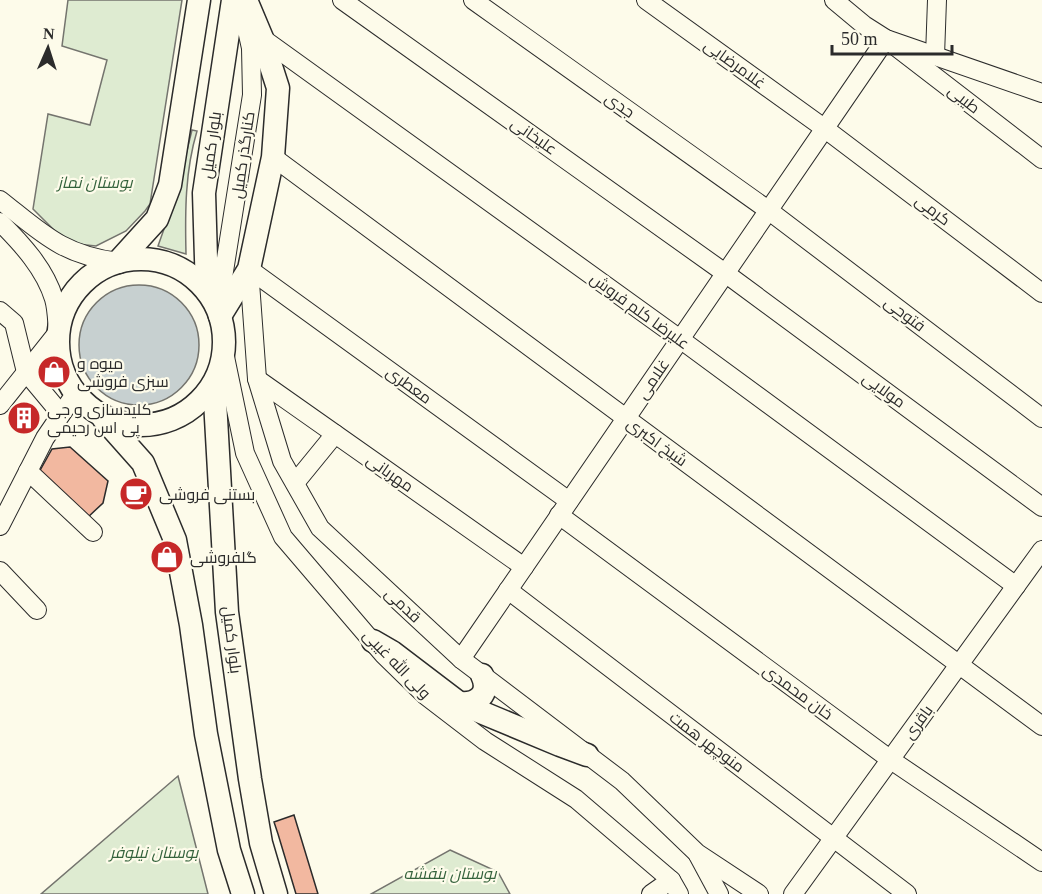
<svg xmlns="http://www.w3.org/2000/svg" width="1042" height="894" viewBox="0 0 1042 894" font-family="'Times New Roman',Cairo,serif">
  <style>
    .green { fill: #deebd1; stroke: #74746e; stroke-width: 1.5 }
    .water { fill: #c7d0d0; stroke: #74746e; stroke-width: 1.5 }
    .building { fill: #f2b8a0; stroke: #2b2b2b; stroke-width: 1.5 }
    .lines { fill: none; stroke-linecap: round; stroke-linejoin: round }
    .minor-casing { stroke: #2b2b2b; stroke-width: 20 }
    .major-casing { stroke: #2b2b2b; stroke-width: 25 }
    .minor { stroke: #fdfbea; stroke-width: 18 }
    .major { stroke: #fdfbea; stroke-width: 22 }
    .labels { text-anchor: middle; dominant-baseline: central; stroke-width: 4.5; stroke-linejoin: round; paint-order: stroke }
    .street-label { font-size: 16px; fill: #2b2b2b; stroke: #fdfbea }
    .park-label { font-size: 16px; font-style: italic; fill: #34623c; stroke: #fdfbea }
    .poi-label { font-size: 16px; fill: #2b2b2b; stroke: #fdfbea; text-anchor: start }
  </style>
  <rect width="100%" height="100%" fill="#fdfbea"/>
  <g class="green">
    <path d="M68 0H182L150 204 145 211 126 231 96 246 67 243 33 209 48 114 90 125 107 60 62 46Z"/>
    <path d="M192 130 197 131C185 171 185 212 186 254L158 246 176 195Z"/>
    <path d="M178 776 208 894H41Z"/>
    <path d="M450 850 498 872 510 894H371Z"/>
  </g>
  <circle class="water" cx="139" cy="345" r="60"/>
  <g class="building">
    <path d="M26 410 29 414 24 425 19 422Z"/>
    <path d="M70 447 108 481 103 503 87 518 38 474 52 449Z"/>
    <path d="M294 815 318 894H296L278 834 274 822Z"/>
  </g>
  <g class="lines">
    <g class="minor-casing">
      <g id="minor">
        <path d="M342 0 725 273 1042 507"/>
        <path d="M473 0 768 210 1042 418"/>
        <path d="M646 0 824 128 1042 293"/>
        <path d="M834 0 864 25 886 39 1042 93"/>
        <path d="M262 38 680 339 1016 586"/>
        <path d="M935 56 937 0"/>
        <path d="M273 157 1042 726"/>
        <path d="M0 200C42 233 62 255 118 262"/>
        <path d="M0 222C22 244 45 269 54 299 57 309 57 321 58 332L0 405"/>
        <path d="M249 269 257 379 282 461 320 528 461 659 622 781 697 853 759 894"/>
        <path d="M249 269 569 501"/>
        <path d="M218 309 252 95 251 48 243 12"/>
        <path d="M0 311 14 323 26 372 61 414"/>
        <path d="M224 352 245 453 283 537 383 654 425 695 485 741 576 799 671 880 679 894"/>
        <path d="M257 379 524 567"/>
        <path d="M28 471 93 532"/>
        <path d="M295 483 335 434"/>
        <path d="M559 515 891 760 1042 862"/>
        <path d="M0 526 45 438 75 394"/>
        <path d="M0 571 37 610"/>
        <path d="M508 590 907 894"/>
        <path d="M461 659 886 39 1042 159"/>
        <path d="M698 855 719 894"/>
        <path d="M651 894 671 880"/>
        <path d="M793 894 1042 550"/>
      </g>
    </g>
    <g class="major-casing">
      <g id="major">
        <circle cx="141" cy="342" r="83"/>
        <path d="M118 262 157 219 170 185 199 0"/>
        <path d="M207 291 204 193 233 0"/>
        <path d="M220 316 249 269 273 157 278 88 262 38 246 0"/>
        <path d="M214 383 227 612 250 779 261 843 276 894"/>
        <path d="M103 418 143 463 175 540 191 625 206 734 229 850 243 894"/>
        <path d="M373 641 392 652 459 703 560 745 587 755"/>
        <path d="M459 703C477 705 491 694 482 675"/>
      </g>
    </g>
    <use href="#minor" class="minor"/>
    <use href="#major" class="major"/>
  </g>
  <defs>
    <g id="shop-disc" transform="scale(1.725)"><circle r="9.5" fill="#c62828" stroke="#fdfbea"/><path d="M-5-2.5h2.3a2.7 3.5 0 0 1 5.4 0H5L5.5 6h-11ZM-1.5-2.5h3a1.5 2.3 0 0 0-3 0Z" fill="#fff"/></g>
    <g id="building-disc" transform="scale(1.725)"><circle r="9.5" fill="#c62828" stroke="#fdfbea"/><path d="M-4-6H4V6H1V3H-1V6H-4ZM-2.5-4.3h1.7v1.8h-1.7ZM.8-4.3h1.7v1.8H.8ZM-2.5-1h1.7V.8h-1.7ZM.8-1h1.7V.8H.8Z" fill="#fff"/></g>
    <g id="cafe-disc" transform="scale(1.725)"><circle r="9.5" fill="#c62828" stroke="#fdfbea"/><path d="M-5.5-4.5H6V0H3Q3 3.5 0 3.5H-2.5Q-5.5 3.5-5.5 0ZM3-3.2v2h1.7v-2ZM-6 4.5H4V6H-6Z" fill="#fff"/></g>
  </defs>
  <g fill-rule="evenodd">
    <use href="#shop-disc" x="54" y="372"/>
    <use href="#building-disc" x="24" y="418"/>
    <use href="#cafe-disc" x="136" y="494"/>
    <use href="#shop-disc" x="167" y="557"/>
  </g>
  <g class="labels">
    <g class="street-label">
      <text transform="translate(735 64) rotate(36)">غلامرضایی</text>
      <text transform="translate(964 99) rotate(38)">طیبی</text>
      <text transform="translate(620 105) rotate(35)">جدی</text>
      <text transform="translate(534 136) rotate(35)">علیخانی</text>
      <text transform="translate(211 145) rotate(-82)">بلوار کمیل</text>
      <text transform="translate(243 155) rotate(-82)">کنارگذر کمیل</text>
      <text transform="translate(933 210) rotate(37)">کرمی</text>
      <text transform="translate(640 311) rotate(36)">علیرضا کلم فروش</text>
      <text transform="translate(905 314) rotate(37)">فتوحی</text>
      <text transform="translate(653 379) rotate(-56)">غلامی</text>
      <text transform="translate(409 385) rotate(36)">معطری</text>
      <text transform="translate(884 390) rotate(36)">مولایی</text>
      <text transform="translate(657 442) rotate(36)">شیخ اکبری</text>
      <text transform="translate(390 473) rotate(35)">مهربانی</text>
      <text transform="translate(403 605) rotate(43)">قدمی</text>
      <text transform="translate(232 640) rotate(83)">بلوار کمیل</text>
      <text transform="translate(397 664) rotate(46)">ولی الله غیبی</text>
      <text transform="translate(798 692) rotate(36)">خان محمدی</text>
      <text transform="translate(918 722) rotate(-54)">باقری</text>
      <text transform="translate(707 742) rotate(37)">منوچهر همت</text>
    </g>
    <g class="park-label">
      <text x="95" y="182">بوستان نماز</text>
      <text x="154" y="852">بوستان نیلوفر</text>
      <text x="450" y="873">بوستان بنفشه</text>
    </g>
    <g class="poi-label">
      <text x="77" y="363">میوه و<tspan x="77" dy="18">سبزی فروشی</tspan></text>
      <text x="47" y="409">کلیدسازی و جی<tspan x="47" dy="18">پی اس رحیمی</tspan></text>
      <text x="159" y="494">بستنی فروشی</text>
      <text x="190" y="557">گلفروشی</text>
    </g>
  </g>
  <g transform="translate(48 48) rotate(3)" stroke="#fdfbea" stroke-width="4.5" paint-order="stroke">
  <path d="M0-4.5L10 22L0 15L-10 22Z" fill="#2b2b2b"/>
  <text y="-9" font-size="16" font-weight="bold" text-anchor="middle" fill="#2b2b2b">N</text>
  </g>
  <path d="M832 45v9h120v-9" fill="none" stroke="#2b2b2b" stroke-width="3"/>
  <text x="841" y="45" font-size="18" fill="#2b2b2b" stroke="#fdfbea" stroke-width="4.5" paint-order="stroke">50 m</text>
</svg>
